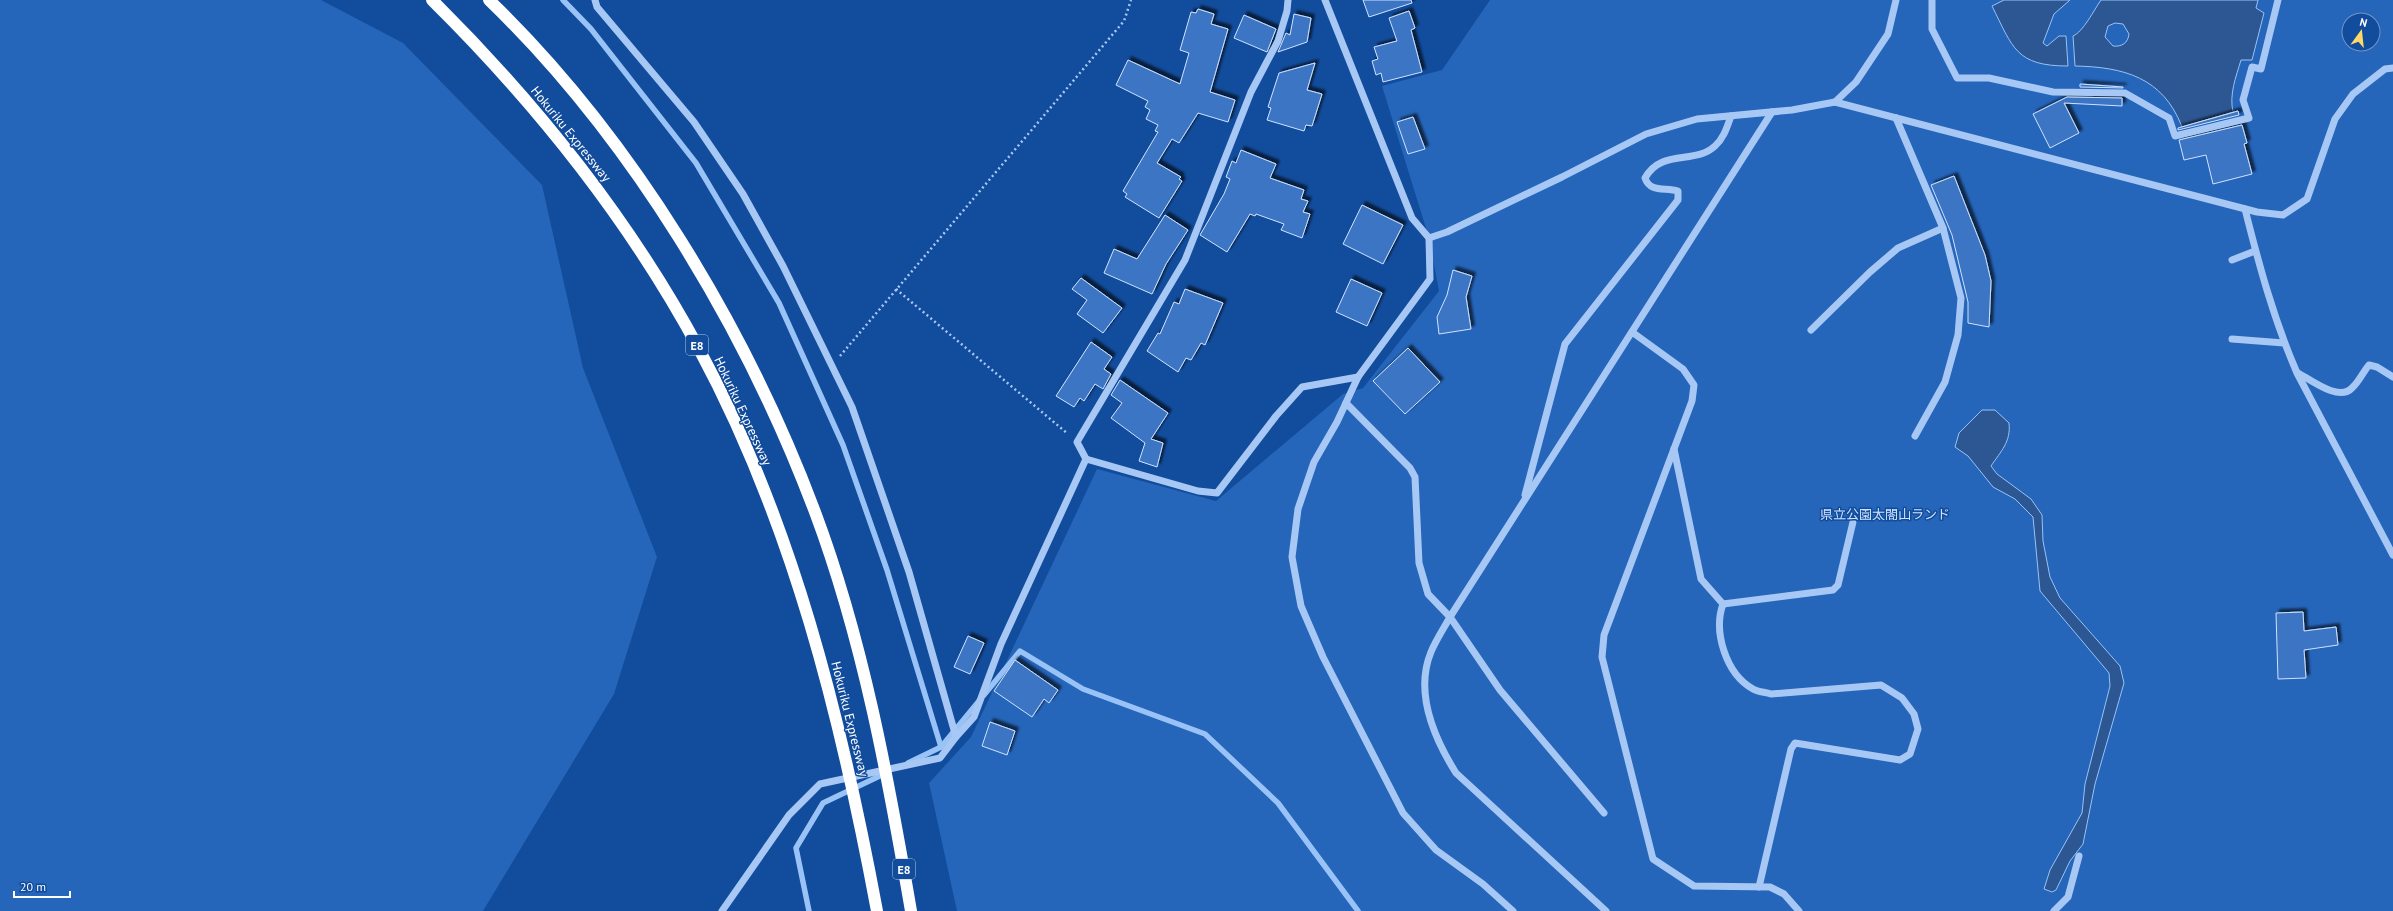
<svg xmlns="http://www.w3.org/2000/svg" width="2393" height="911" viewBox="0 0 2393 911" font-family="'PT Sans','Noto Sans JP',sans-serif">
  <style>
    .green { fill: #2565ba; fill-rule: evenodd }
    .water { fill: #2d5792; stroke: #99c3f7; fill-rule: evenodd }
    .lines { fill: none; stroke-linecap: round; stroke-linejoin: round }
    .stream { stroke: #99c3f7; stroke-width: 5.5 }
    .building { fill: #3b75c3; stroke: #cfe3fe; filter: url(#shadow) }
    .path { stroke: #a7c8f4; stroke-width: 2.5; stroke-dasharray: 2 3; stroke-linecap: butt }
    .minor { stroke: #a7c8f4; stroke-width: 7 }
    .highway { stroke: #fff; stroke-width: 12 }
    .labels { text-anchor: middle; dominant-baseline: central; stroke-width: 3; stroke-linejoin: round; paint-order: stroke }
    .shield { fill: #124c9c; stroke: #b8c9e1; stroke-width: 1 }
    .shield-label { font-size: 12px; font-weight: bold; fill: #fff }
    .street-label { font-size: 13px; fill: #fff; stroke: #124c9c }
    .park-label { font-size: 13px; fill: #cfe3fe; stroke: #124c9c }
  </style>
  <defs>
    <filter id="shadow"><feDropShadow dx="3.5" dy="-3.5" stdDeviation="1" flood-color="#0009"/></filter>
  </defs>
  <rect width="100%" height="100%" fill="#124c9c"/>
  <g class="green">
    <path d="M0 0H321L403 43 542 185 583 368 657 557 614 694 483 911H0Z"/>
    <path d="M1490 0H2393V911H957L929 783 971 737 1097 469 1216 501 1343 394 1363 388 1439 291 1429 238 1382 86 1442 70ZM2349 20H2373V44H2349Z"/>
  </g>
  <g class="water">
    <path d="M2004 0H2070L2054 14 2043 43 2047 46 2059 36H2066L2068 66C2016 66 2013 48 1992 6Z"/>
    <path d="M2101 0H2258L2256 8 2264 13 2252 60H2241C2236 77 2229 94 2233 112L2182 127C2163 77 2123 67 2075 66L2073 36C2083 32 2094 10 2101 0ZM2115 23 2123 24 2129 34C2128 43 2122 47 2113 46L2105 37 2108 26Z"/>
    <path d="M1982 410H1995L2009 423C2011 442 2001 451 1991 466L1997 474 2031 499 2042 515 2043 541 2050 577 2060 598 2120 666 2124 683 2095 784 2083 844 2070 861 2056 890 2052 892 2044 889 2050 870 2082 813 2085 784 2110 686 2109 673 2040 591 2033 517 2015 499 1993 487 1968 456 1955 447 1959 433Z"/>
  </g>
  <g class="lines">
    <g class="stream">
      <path d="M563 0 591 29 696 163 779 303 843 445 887 570 941 747"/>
      <path d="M984 695 1020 651 1083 689 1205 734 1278 803 1358 911"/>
      <path d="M908 763 941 747 979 701"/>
      <path d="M809 911 796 848 823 803 886 773"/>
    </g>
  </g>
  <g class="building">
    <path d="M1363 0H1411L1412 3 1369 17Z"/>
    <path d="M1198 9 1214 14 1211 24 1228 29 1210 92 1235 100 1228 122 1198 113 1179 143 1172 139 1157 163 1181 177 1179 179 1182 181 1159 218 1125 197 1127 194 1123 191 1158 132 1155 131 1158 125 1146 119 1150 110 1145 107 1148 101 1116 85 1128 60 1180 84 1189 53 1180 50 1191 12 1196 13Z"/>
    <path d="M1409 11 1415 28 1411 30 1422 72 1383 82 1381 73 1376 75 1372 61 1378 59 1374 47 1397 41 1389 18Z"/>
    <path d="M1294 14 1311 18 1307 42 1278 52 1286 33 1290 35Z"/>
    <path d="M1244 15 1276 29 1267 52 1234 38Z"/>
    <path d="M1315 63 1307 90 1322 94 1312 126 1306 125 1304 131 1267 120 1271 108 1268 107 1279 73Z"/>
    <path d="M2080 84 2123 87V88L2080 87Z"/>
    <path d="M2067 97 2122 98V106L2064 103 2079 133 2050 148 2033 114Z"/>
    <path d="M2238 111 2239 115 2178 130V128Z"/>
    <path d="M1413 117 1425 149 1408 154 1397 122Z"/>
    <path d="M2242 125 2247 143 2244 144 2252 174 2213 184 2206 155 2184 160 2179 140Z"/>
    <path d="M1241 150 1276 164 1270 178 1304 190 1301 199 1308 201 1303 212 1310 214 1302 238 1281 230 1284 224 1256 214 1255 216 1250 214 1227 252 1200 235 1224 194 1230 179 1226 177 1232 161 1236 163Z"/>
    <path d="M1954 176 1985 255 1991 281 1989 327 1968 323V302L1952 235 1931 185Z"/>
    <path d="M1362 205 1403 225 1383 264 1343 244Z"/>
    <path d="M1165 215 1188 230 1166 264 1152 294 1104 273 1114 249 1137 259Z"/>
    <path d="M1453 270 1472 276 1466 297 1471 329 1439 334 1437 317 1447 295Z"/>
    <path d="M1081 278 1122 308 1103 333 1077 314 1087 300 1072 289Z"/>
    <path d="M1351 279 1382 293 1367 326 1336 312Z"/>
    <path d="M1185 289 1223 303 1205 345 1201 343 1191 360 1186 358 1178 372 1147 351 1158 333 1160 334 1174 302 1179 304Z"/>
    <path d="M1091 342 1112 357 1104 369 1111 374 1103 389 1095 384 1084 401 1080 398 1074 407 1056 396Z"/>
    <path d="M1408 348 1440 382 1405 414 1373 381Z"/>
    <path d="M1120 380 1168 413 1151 439 1163 443 1157 467 1139 461 1145 443 1111 418 1122 403 1111 395Z"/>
    <path d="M2303 612 2304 631 2336 627 2338 645 2304 650 2306 678 2278 679 2276 613Z"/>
    <path d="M968 636 984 643 970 674 954 667Z"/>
    <path d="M1015 660 1058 690 1049 703 1044 699 1032 717 994 691Z"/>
    <path d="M990 722 1015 731 1007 755 982 746Z"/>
  </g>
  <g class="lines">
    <g class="path">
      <path d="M896 289 1068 434"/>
      <path d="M840 356 1124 21 1131 0"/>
    </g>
    <g class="minor">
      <path d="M595 0 597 7 694 122 743 194 783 266 852 407 909 572 956 737 940 758 820 784 789 815 722 911"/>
      <path d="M1325 0 1412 218 1429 238 1430 279 1358 377 1337 422 1314 462 1298 509 1292 557 1301 606 1323 657 1403 813 1436 850 1483 884 1513 911"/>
      <path d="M1932 0V29L1957 78H1989L2053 92 2125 93 2169 118 2175 136 2249 118 2243 100 2252 67 2261 69 2278 0"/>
      <path d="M1835 102 1856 82 1888 34 1896 0"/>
      <path d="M2245 209C2259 265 2274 320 2297 373L2393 555"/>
      <path d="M1429 238 1447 232 1562 177 1646 134 1697 119 1792 110 1835 102 2257 212 2283 215 2307 199 2335 119 2353 94 2385 69 2393 68"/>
      <path d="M2232 260 2255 251"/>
      <path d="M1811 330 1870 272 1898 248 1943 228 1896 118"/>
      <path d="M1632 332 1683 369 1694 385 1692 401 1604 635 1602 657 1653 859 1694 886 1770 887 1784 894 1799 911"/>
      <path d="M2232 339 2284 343"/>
      <path d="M2298 373C2311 380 2339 402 2352 388 2359 382 2363 372 2369 365L2377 367 2393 377"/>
      <path d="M1346 403 1410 468 1415 477 1419 563 1428 594 1450 617 1500 690 1604 813"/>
      <path d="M1915 436 1945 382 1958 335 1961 298 1943 228"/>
      <path d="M1674 449 1701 579 1723 604C1713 632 1726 674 1753 689 1758 692 1765 692 1771 694L1881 685 1902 698 1914 714 1918 729 1910 754 1900 760 1795 743 1791 749 1759 887"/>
      <path d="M1086 459 1198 491 1217 493 1276 416 1302 387 1358 377"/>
      <path d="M1525 495 1565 344 1678 200V191C1665 187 1650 193 1645 178 1662 148 1695 165 1715 146 1724 138 1727 127 1731 116"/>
      <path d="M1723 604 1833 590 1838 585 1853 522"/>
      <path d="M956 737 974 717 1001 644 1086 459 1077 442 1185 260 1251 92 1278 41 1287 11 1288 0"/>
      <path d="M1606 911 1456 773C1434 738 1414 693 1431 652 1436 640 1444 628 1450 617L1772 112"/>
      <path d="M2054 911 2068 897 2079 856"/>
    </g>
    <g class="highway">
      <path d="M432 0C537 104 629 219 699 349 793 523 841 718 877 911"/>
      <path d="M489 0C631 137 746 328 815 512 863 640 888 777 911 911"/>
    </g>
  </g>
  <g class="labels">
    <g class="shield">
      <rect x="686" y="335" width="22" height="20" rx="3"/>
      <rect x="893" y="859" width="22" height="20" rx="3"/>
    </g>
    <g class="shield-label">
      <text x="697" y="345">E8</text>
      <text x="904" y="869">E8</text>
    </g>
    <g class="street-label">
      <text transform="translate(571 134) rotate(51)">Hokuriku Expressway</text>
      <text transform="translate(743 411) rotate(65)">Hokuriku Expressway</text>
      <text transform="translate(850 719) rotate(76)">Hokuriku Expressway</text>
    </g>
    <g class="park-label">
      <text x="1885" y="514">県立公園太閤山ランド</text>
    </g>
  </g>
  <g transform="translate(2361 32) rotate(15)"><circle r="19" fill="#124c9c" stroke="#7194c4"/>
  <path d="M0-3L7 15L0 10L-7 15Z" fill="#ffd76a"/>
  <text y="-6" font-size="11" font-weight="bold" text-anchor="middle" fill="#ffffff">N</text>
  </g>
  <path d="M14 891v6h56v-6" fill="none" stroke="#ffffff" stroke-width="2"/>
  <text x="20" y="891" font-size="12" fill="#ffffff" stroke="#124c9c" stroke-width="3" paint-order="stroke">20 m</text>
</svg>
